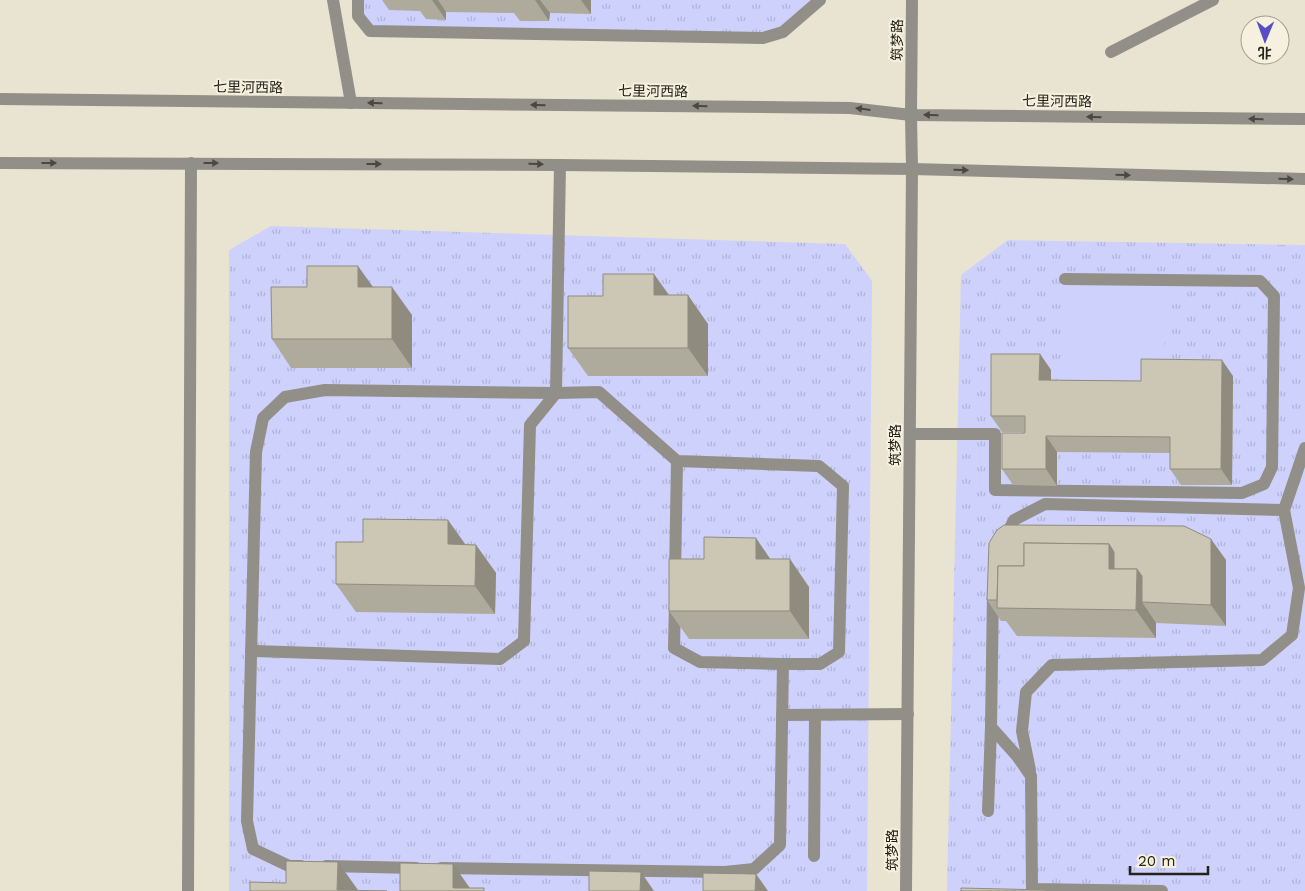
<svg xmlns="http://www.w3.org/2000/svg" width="1305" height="891" viewBox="0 0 1305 891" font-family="'Work Sans','Noto Sans SC',sans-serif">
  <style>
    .grass { fill: url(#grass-tufts) }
    .green { fill: #cdd1fb }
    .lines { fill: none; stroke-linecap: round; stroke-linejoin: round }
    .service { stroke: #918f87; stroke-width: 12 }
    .minor { stroke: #918f87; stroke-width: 12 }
    .tertiary { stroke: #918f87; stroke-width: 12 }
    .wall { fill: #afab9c }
    .shaded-wall { fill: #8f8b7f }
    .building { fill: #ccc7b5; stroke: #8f8b7f }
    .oneway { fill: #4a4841 }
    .labels { text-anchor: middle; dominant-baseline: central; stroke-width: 4; stroke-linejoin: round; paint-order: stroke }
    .street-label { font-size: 14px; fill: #23221b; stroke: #f6f1de }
  </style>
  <defs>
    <pattern id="grass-tufts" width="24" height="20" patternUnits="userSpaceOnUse" patternTransform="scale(1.25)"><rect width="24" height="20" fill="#cdd1fb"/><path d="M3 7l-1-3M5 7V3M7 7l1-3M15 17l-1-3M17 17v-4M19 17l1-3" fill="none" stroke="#b0b3d7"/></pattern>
  </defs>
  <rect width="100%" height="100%" fill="#e9e4d1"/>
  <g class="grass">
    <path d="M358 0H820L783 32 761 38 370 31Z"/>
    <path d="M271 226 845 244 872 281 867 891H229V250Z"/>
    <path d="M1008 240 1305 245V891H947L961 275Z"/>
  </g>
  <path class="green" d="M1065 279 1166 280 1164 375 1153 397H1086L1062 366Z"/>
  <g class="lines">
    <g class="service">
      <path d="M358 0V16L370 31 763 38 783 32 820 0"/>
      <path d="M910 434H995V490L1242 493 1264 484 1272 467 1274 296 1260 281 1065 279"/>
      <path d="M1004 540 1014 520 1045 504 1284 510 1305 448"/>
      <path d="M675 575 677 461"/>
      <path d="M993 592 991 727 1017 756 1031 776 1032 889 1162 891"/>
      <path d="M675 602 674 648 700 662 783 664"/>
      <path d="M251 651 500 659 524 641 530 425 556 393 599 392 677 461 819 466 843 486 839 652 820 664H783L780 845 754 869 725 872 441 868"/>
      <path d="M782 715 908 714"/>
      <path d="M1030 770 1022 731 1026 692 1052 665 1262 660 1292 635 1299 588 1284 510"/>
      <path d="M988 811 991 727"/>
      <path d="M814 856 815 715"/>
      <path d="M301 866H289L253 849 247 821 256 452 263 418 285 397 325 390 556 393 560 165"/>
      <path d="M326 866 416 868"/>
    </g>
    <g class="minor">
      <path d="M333 0 351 103"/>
      <path d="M1111 52 1213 0"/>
    </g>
    <g class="tertiary">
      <path d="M0 99 850 108 911 115 1305 119"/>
      <path d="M0 163 560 165 912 169 1305 179"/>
      <path d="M188 891 191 163"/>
      <path d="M906 891 912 169 911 115 912 0"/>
    </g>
  </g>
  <g class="wall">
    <path d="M382 0H591V14L550 13 549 21H520L514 13 446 12V20L426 19 420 11 389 10Z"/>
    <path d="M373 287 412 315V368H291L272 339Z"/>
    <path d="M669 295 708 324V376H588L568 348Z"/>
    <path d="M1040 354 1051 370V380L1141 381 1233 376 1232 485H1181L1170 469V453L1057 452V486L1013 485 1002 469 1025 432H1002L991 416Z"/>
    <path d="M466 545H476L496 573 495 614 356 612 336 584Z"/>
    <path d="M704 559H770L809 587V639H689L669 611Z"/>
    <path d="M1226 560V626L1156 623V638L1017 636 1006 621H1001L987 600Z"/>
  </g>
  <g class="shaded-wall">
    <path d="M432 0H438L446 12V20Z"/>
    <path d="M535 0H540L550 13 549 21Z"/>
    <path d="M581 0H591V14Z"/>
    <path d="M358 266 378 294 358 287Z"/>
    <path d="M654 274 674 302 654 295Z"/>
    <path d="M392 287 412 315V368L392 339Z"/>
    <path d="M688 295 708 324V376L688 348Z"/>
    <path d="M1040 354 1051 370V397L1039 380Z"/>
    <path d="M1222 360 1233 376 1232 485 1221 469Z"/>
    <path d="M1046 436 1057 452V486L1046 469Z"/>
    <path d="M448 520 468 548 448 544Z"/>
    <path d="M756 538 775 566 756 559Z"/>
    <path d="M1211 539 1226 560V626L1211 605Z"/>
    <path d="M1109 544 1129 572 1109 569Z"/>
    <path d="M476 545 496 573 495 614 475 586Z"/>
    <path d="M790 559 809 587V639L790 611Z"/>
    <path d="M1137 569 1157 597 1142 602 1156 623V638L1136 610Z"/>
    <path d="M338 862 358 890H337Z"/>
    <path d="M453 864 472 891 453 888Z"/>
    <path d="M641 872 654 891H640Z"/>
    <path d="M756 874 768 891H755Z"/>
  </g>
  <g class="building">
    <path d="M307 266H358V287H392V339H272L271 287H307Z"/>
    <path d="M603 274H654V295H688V348H568V296H603Z"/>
    <path d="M991 354H1040L1039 380 1141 381V359L1222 360 1221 469H1170V437L1046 436V469H1002V433H1025V416H991Z"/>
    <path d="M363 519 448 520V544L476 545 475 586 336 584V542H363Z"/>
    <path d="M1004 525 1184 526 1211 539V605L1142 602V576L1137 569H1114V552L1109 544 1024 543V566H998L997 600H987L989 543 997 530Z"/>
    <path d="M704 537 756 538V559H790V611H669V559H704Z"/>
    <path d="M1024 543 1109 544V569H1137L1136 610 997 608 998 566H1024Z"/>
    <path d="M286 861 338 862 337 890 387 891H250V882L286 883Z"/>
    <path d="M400 863 453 864V888H484V891H400Z"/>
    <path d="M589 871 641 872 640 891H589Z"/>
    <path d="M703 873 756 874 755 891H703Z"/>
    <path d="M961 888 1047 890V891H961Z"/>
  </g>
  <defs><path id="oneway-solid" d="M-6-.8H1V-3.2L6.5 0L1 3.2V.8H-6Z" transform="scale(1.25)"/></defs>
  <g class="oneway">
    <use href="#oneway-solid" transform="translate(375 103) rotate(-179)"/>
    <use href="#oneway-solid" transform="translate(538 105) rotate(-179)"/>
    <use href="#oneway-solid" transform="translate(700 106) rotate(-179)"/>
    <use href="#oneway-solid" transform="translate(863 109) rotate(-173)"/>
    <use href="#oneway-solid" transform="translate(931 115) rotate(-179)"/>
    <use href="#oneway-solid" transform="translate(1094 117) rotate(-179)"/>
    <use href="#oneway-solid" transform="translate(1256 119) rotate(-179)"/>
    <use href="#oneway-solid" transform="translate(49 163)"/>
    <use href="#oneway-solid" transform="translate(211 163)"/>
    <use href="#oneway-solid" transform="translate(374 164)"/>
    <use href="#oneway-solid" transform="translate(536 164) rotate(1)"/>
    <use href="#oneway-solid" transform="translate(961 170) rotate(1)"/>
    <use href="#oneway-solid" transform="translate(1123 175) rotate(1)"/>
    <use href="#oneway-solid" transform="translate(1286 179) rotate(1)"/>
  </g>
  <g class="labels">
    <g class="street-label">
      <text transform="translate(897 40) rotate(-89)">筑梦路</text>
      <text transform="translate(248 87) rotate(1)">七里河西路</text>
      <text transform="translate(653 91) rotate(1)">七里河西路</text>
      <text transform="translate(1057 101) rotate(1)">七里河西路</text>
      <text transform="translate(895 445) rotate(-90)">筑梦路</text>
      <text transform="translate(892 850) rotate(-90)">筑梦路</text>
    </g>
  </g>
  <g transform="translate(1265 40) rotate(181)"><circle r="24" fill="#f6f1de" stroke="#a29e90"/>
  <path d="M0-4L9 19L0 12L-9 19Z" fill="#574ec6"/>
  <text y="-8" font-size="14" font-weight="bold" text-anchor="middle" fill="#23221b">北</text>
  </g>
  <path d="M1130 866v8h78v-8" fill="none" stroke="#23221b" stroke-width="2.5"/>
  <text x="1138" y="866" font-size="15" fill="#23221b" stroke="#f6f1de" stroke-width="4" paint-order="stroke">20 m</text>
</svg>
